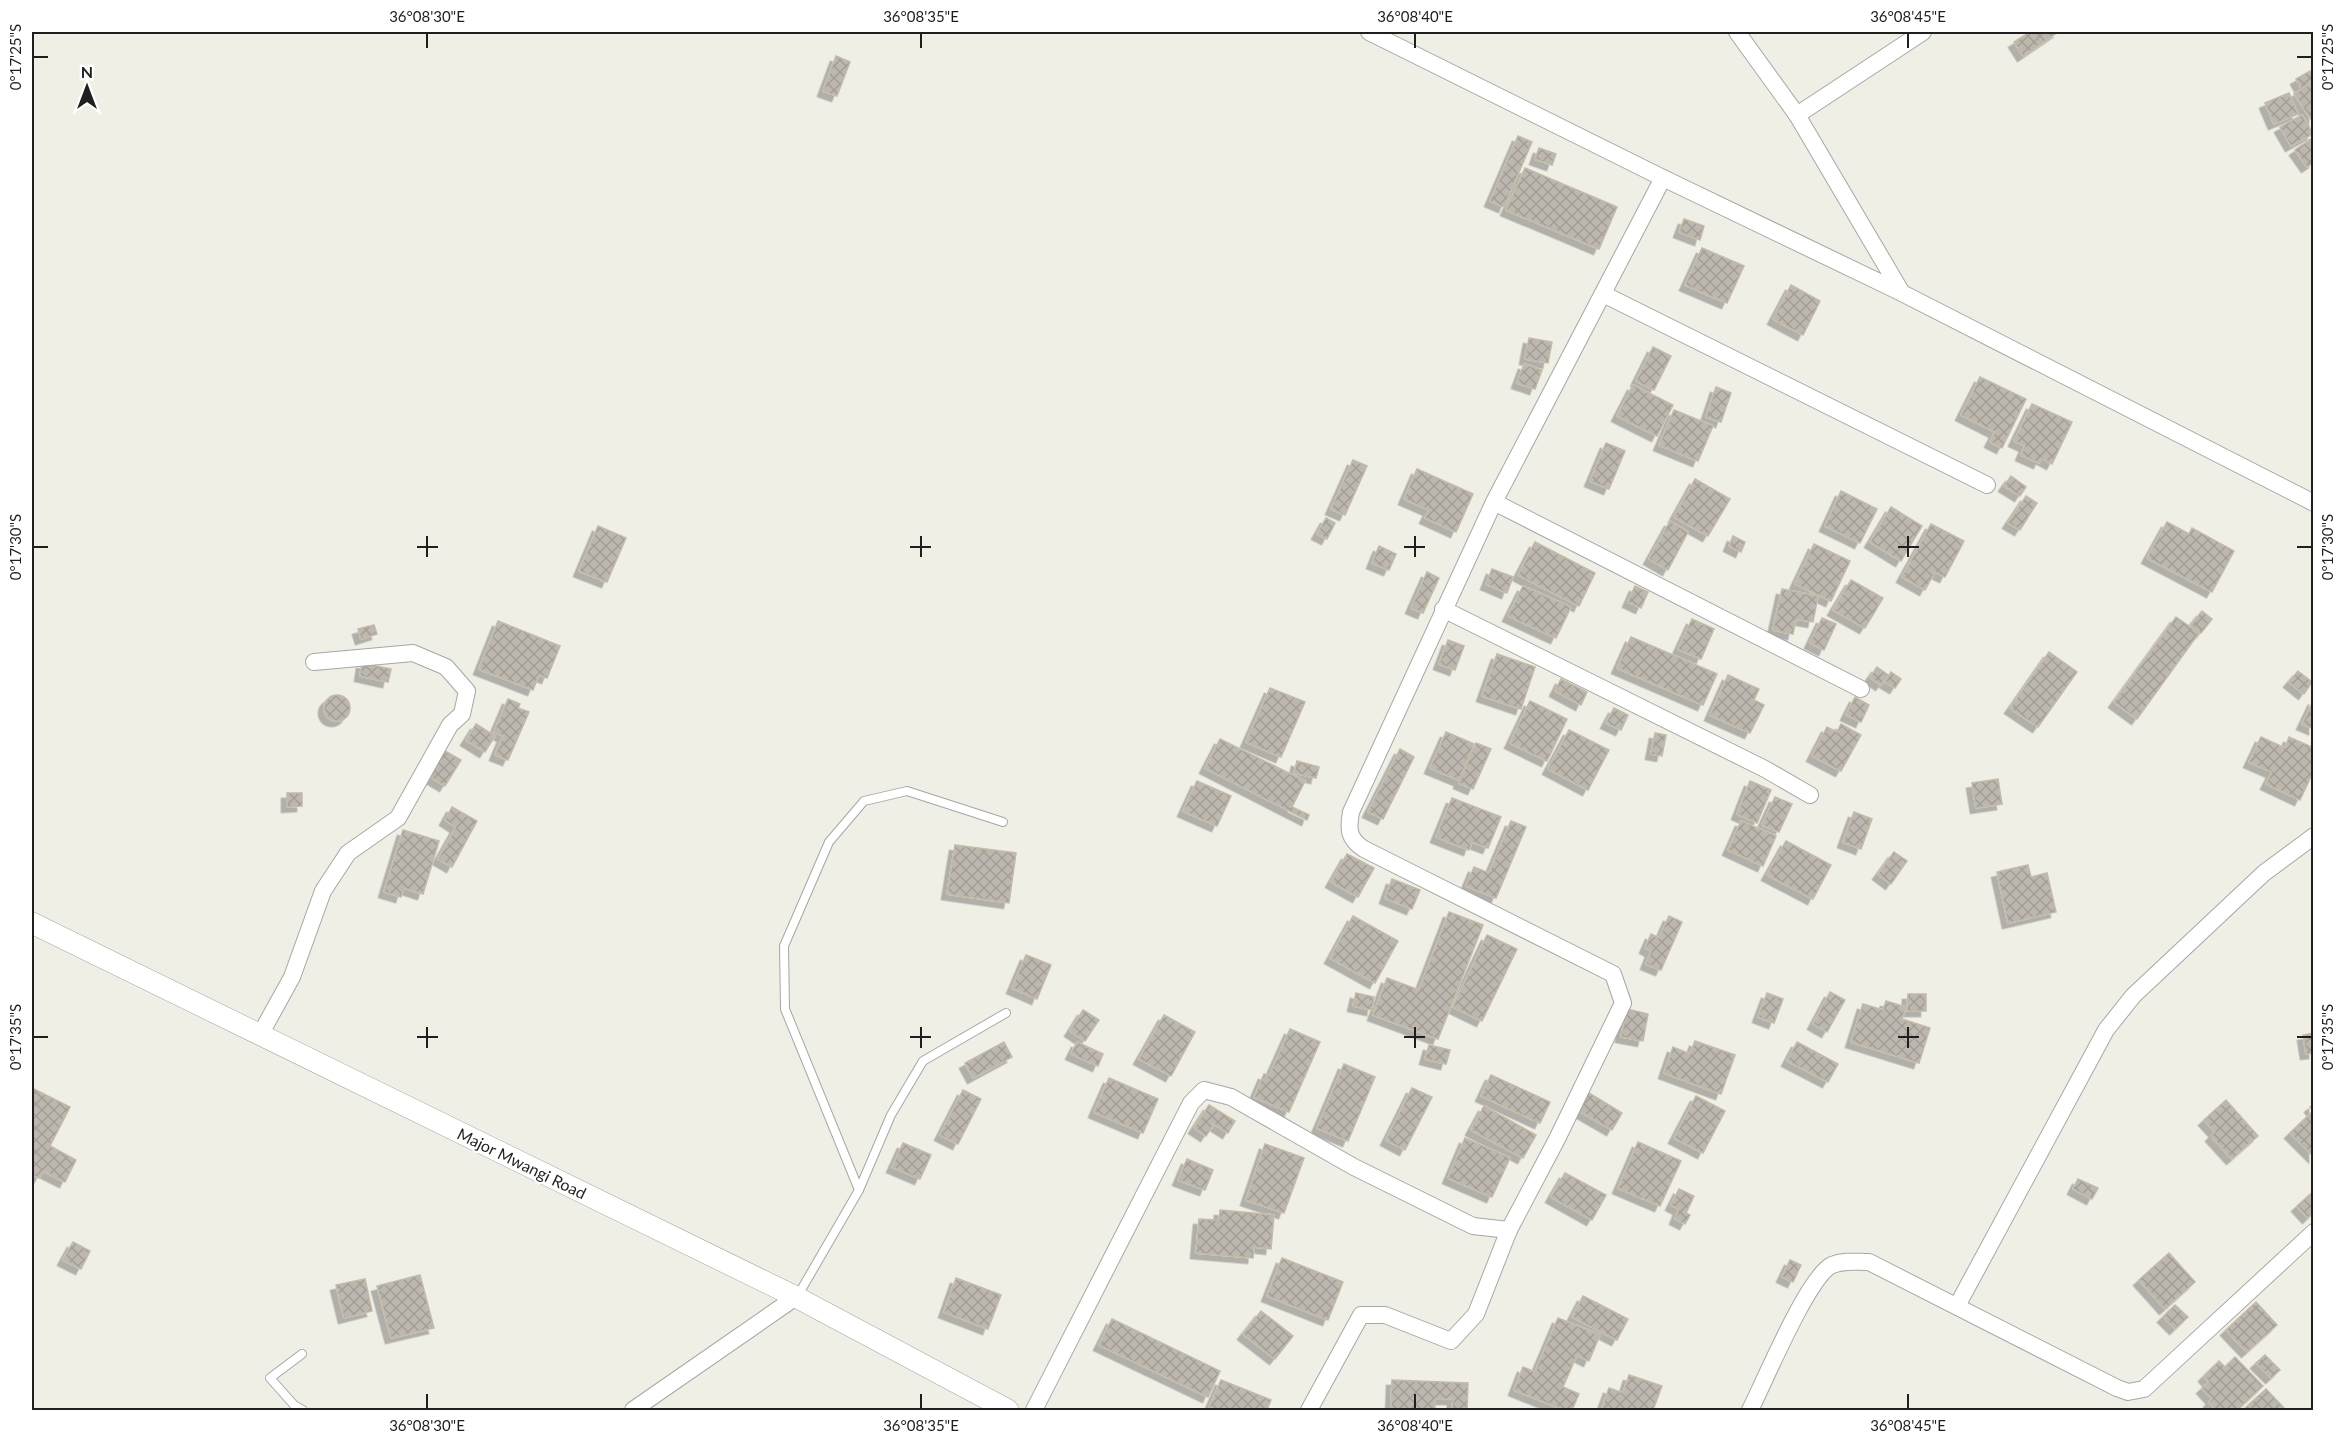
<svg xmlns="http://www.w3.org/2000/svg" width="2345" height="1442" viewBox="0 0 2345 1442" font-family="Lato,sans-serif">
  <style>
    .building { fill: url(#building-cross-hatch); stroke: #c3baa7; stroke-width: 1.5; filter: url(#shadow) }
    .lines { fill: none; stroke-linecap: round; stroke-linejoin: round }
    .service-casing { stroke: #a6a6a6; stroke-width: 10 }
    .minor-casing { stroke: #a6a6a6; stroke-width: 18 }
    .tertiary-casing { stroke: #a6a6a6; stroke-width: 22 }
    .service { stroke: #fff; stroke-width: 8 }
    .minor { stroke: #fff; stroke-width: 16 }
    .tertiary { stroke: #fff; stroke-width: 21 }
    .ticks { fill: none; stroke: #1f1f1f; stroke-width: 2 }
    .labels { text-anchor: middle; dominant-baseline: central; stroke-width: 4.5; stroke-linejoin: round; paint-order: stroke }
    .street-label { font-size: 16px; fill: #1f1f1f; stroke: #fff }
    .neatline { fill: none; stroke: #1f1f1f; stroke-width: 2 }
    .ticks-label { font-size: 15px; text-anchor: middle; fill: #1f1f1f }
  </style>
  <defs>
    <pattern id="building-cross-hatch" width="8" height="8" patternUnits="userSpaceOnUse" patternTransform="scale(1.5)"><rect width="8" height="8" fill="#bdb8af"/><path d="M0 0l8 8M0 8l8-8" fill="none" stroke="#a29e96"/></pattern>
    <filter id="shadow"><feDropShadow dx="-5.5" dy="5.5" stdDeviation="0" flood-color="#0004"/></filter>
  </defs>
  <rect width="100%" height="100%" fill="#f0efe6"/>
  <g class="building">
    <path d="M2030 32H2058L2023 56 2014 42Z"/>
    <path d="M836 56 850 62 837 96 823 91Z"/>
    <path d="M2310 71 2314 81 2301 88 2296 79Z"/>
    <path d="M2314 81V124L2294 94Z"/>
    <path d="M2289 93 2298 114 2274 124 2265 103Z"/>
    <path d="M2302 115 2313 134 2291 146 2280 127Z"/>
    <path d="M1518 136 1532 142 1504 207 1490 201Z"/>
    <path d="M2314 137V162L2307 167 2295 150Z"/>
    <path d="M1539 148 1556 154 1552 165 1535 159Z"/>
    <path d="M1525 168 1617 207 1599 249 1506 210Z"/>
    <path d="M1684 219 1704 226 1700 240 1679 232Z"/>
    <path d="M1702 248 1744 266 1727 303 1685 285Z"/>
    <path d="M1791 285 1820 301 1803 335 1773 319Z"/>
    <path d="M1529 338 1552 342 1548 363 1525 359Z"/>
    <path d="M1653 347 1671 356 1654 390 1636 381Z"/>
    <path d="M1524 364 1542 370 1535 389 1517 383Z"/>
    <path d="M1980 377 2026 399 2002 448 1990 442 1995 432 1961 415Z"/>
    <path d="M1633 385 1673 405 1657 436 1617 416Z"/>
    <path d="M1716 387 1731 393 1721 422 1706 417Z"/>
    <path d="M2032 404 2072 422 2052 464 2041 458 2039 463 2021 455 2025 446 2014 441Z"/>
    <path d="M1674 410 1713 426 1698 461 1659 445Z"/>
    <path d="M1606 443 1625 451 1609 489 1590 481Z"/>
    <path d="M1353 460 1367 466 1345 515 1331 509Z"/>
    <path d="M1417 469 1473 494 1456 532 1425 518 1429 510 1404 499Z"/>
    <path d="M2011 476 2026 487 2020 496 2004 486Z"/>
    <path d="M1695 479 1730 499 1708 536 1674 517Z"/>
    <path d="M1841 491 1877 509 1860 543 1825 526Z"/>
    <path d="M2026 496 2037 503 2020 530 2008 523Z"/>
    <path d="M1891 507 1922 526 1901 561 1870 542Z"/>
    <path d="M1326 518 1335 523 1327 539 1317 534Z"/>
    <path d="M1670 521 1688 532 1668 570 1649 559Z"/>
    <path d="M2167 522 2189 534 2192 528 2234 551 2212 592 2147 558Z"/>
    <path d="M1931 524 1964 541 1945 577 1935 572 1925 590 1902 577Z"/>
    <path d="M598 526 626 538 607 582 579 571Z"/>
    <path d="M1733 536 1745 542 1741 552 1729 546Z"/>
    <path d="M1535 542 1595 573 1579 606 1518 575Z"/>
    <path d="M1814 544 1850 561 1831 601 1795 584Z"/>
    <path d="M1379 546 1396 554 1389 570 1372 563Z"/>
    <path d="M1492 569 1513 577 1507 593 1486 584Z"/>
    <path d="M1427 572 1439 578 1423 613 1411 608Z"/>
    <path d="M1851 580 1883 598 1865 628 1833 610Z"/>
    <path d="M1523 586 1571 607 1556 638 1508 616Z"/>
    <path d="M1635 586 1648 592 1641 608 1628 602Z"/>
    <path d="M1782 589 1818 596 1813 622 1796 619 1793 634 1773 630Z"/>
    <path d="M2202 611 2212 619 2201 633 2191 625Z"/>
    <path d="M2176 617 2199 633 2137 719 2114 702Z"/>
    <path d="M1822 618 1836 624 1824 650 1810 643Z"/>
    <path d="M1692 619 1714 629 1701 659 1678 649Z"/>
    <path d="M498 621 560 646 547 678 539 675 533 690 479 669Z"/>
    <path d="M374 625 377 634 361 639 358 629Z"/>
    <path d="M1631 637 1717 674 1703 705 1617 668Z"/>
    <path d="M1448 640 1464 646 1455 670 1439 664Z"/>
    <path d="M2049 652 2077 672 2038 727 2010 708Z"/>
    <path d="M1497 654 1535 667 1521 709 1482 696Z"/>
    <path d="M362 663 391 669 388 682 360 676Z"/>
    <path d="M1877 667 1888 675 1881 685 1870 677Z"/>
    <path d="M2298 671 2312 682 2304 694 2289 682Z"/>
    <path d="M1891 672 1901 679 1895 688 1885 682Z"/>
    <path d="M1728 675 1759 689 1754 700 1764 705 1750 733 1710 715Z"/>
    <path d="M1561 679 1587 692 1581 705 1555 691Z"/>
    <path d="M1270 688 1305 702 1281 757 1246 742Z"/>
    <circle cx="337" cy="708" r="13"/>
    <path d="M1855 697 1869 705 1861 722 1846 715Z"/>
    <path d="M508 699 520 704 518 708 529 712 508 760 495 755 503 736 494 732Z"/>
    <path d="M2314 699V729L2302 724Z"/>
    <path d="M1530 701 1567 719 1547 761 1510 743Z"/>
    <path d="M1614 708 1628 715 1621 730 1606 723Z"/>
    <path d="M476 724 495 736 485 752 466 740Z"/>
    <path d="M1841 724 1861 735 1841 771 1812 756 1827 727 1837 732Z"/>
    <path d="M1569 730 1609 750 1588 790 1548 769Z"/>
    <path d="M1446 732 1474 744 1459 780 1430 768Z"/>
    <path d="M1655 733 1666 735 1662 756 1651 754Z"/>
    <path d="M2261 737 2285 748 2289 737 2314 748V770L2300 800 2266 784 2272 772 2249 762Z"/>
    <path d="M1220 739 1305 781 1292 807 1309 815 1307 820 1205 768Z"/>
    <path d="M1476 743 1491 749 1473 789 1459 783Z"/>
    <path d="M1400 749 1414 757 1383 819 1368 812Z"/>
    <path d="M445 751 461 760 445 786 430 777Z"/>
    <path d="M1297 761 1319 767 1316 778 1294 773Z"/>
    <path d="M1998 779 2002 804 1976 808 1972 783Z"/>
    <path d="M1197 781 1231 796 1217 826 1183 811Z"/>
    <path d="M1750 781 1771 790 1757 823 1737 814Z"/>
    <path d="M287 793H302V806L287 807Z"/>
    <path d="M1775 797 1792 804 1779 832 1762 825Z"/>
    <path d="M1452 798 1501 817 1488 848 1472 842 1469 850 1436 837Z"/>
    <path d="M452 807 477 821 452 867 438 859 456 827 445 820Z"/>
    <path d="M1854 812 1872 819 1861 849 1843 842Z"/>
    <path d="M1511 821 1526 827 1496 898 1466 886 1474 867 1489 873Z"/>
    <path d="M1741 821 1776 836 1763 866 1728 850Z"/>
    <path d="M403 830 439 841 423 894 404 888 401 897 384 892Z"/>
    <path d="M1786 841 1831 865 1813 899 1767 875Z"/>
    <path d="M955 845 1016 853 1009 903 947 894Z"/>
    <path d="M1894 852 1907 861 1891 884 1878 874Z"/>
    <path d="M1347 854 1374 868 1358 897 1331 882Z"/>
    <path d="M2028 865 2031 877 2047 873 2056 912 2008 923 1997 872Z"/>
    <path d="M1392 879 1420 890 1412 909 1385 898Z"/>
    <path d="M1449 912 1483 925 1438 1039 1373 1015 1387 978 1419 990Z"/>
    <path d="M1353 916 1398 941 1375 983 1330 958Z"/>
    <path d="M1669 916 1682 922 1661 970 1646 964 1651 951 1645 948 1651 934 1659 938Z"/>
    <path d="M1487 935 1517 949 1482 1021 1453 1007Z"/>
    <path d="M1026 955 1051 965 1037 999 1012 988Z"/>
    <path d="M1830 992 1845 1000 1827 1032 1813 1024Z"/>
    <path d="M1356 993 1374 997 1372 1010 1353 1006Z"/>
    <path d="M1767 993 1783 999 1774 1023 1758 1017Z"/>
    <path d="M1908 994H1926V1011H1907Z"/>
    <path d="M1886 1001 1906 1007 1902 1019 1930 1028 1919 1063 1851 1042 1863 1004 1883 1010Z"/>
    <path d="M1627 1009 1648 1014 1643 1041 1621 1037Z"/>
    <path d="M1083 1010 1099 1020 1085 1041 1070 1031Z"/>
    <path d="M1164 1015 1195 1032 1171 1076 1139 1059Z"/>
    <path d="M1290 1029 1320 1042 1289 1112 1254 1097 1264 1074 1269 1076Z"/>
    <path d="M2314 1033V1053L2306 1054 2303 1035Z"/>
    <path d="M1695 1041 1735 1055 1721 1094 1664 1073 1673 1047 1690 1054Z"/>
    <path d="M1004 1042 1012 1057 973 1078 965 1063Z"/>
    <path d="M1077 1042 1103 1054 1098 1066 1071 1054Z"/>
    <path d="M1797 1042 1838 1064 1828 1082 1787 1061Z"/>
    <path d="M1429 1045 1450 1050 1446 1064 1425 1059Z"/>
    <path d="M1344 1064 1375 1077 1348 1141 1317 1128Z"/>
    <path d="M1491 1075 1550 1102 1540 1123 1481 1096Z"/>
    <path d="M1109 1078 1158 1099 1143 1133 1094 1112Z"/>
    <path d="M32 1088 70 1107 50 1146 76 1160 65 1182 43 1171 39 1178 32 1175Z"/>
    <path d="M1412 1088 1432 1097 1405 1150 1386 1140Z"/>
    <path d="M963 1090 981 1099 958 1144 940 1135Z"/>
    <path d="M1589 1093 1622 1113 1612 1130 1579 1111Z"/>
    <path d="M1696 1096 1725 1111 1703 1153 1674 1138Z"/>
    <path d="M2226 1100 2258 1136 2232 1159 2211 1136 2215 1132 2204 1120Z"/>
    <path d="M2314 1104V1157L2290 1133 2313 1111 2310 1107Z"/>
    <path d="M1209 1105 1235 1121 1228 1133 1214 1124 1206 1136 1194 1128Z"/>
    <path d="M1484 1106 1536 1135 1523 1158 1471 1130Z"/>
    <path d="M1465 1138 1510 1158 1492 1197 1448 1178Z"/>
    <path d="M1638 1142 1681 1161 1660 1206 1618 1188Z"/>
    <path d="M903 1143 931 1155 920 1179 892 1167Z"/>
    <path d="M1265 1144 1304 1158 1284 1213 1246 1200Z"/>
    <path d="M1187 1159 1213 1170 1205 1190 1178 1180Z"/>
    <path d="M1565 1173 1606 1195 1592 1220 1551 1197Z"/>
    <path d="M2078 1179 2098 1188 2092 1199 2073 1189Z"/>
    <path d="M1679 1189 1694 1196 1686 1213 1690 1215 1685 1224 1675 1219 1679 1209 1671 1205Z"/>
    <path d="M2314 1191V1212L2308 1218 2297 1206Z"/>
    <path d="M1220 1210 1274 1215 1271 1249 1254 1247 1253 1258 1196 1253 1199 1219 1219 1220Z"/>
    <path d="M73 1242 90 1251 81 1269 63 1260Z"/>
    <path d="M2169 1253 2195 1282 2165 1309 2139 1280Z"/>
    <path d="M1282 1258 1343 1282 1328 1320 1267 1296Z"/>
    <path d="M1790 1260 1801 1265 1793 1282 1782 1277Z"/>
    <path d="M420 1275 434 1328 391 1338 377 1286Z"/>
    <path d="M956 1278 1001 1295 988 1329 944 1312Z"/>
    <path d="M365 1279 372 1311 344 1318 336 1285Z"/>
    <path d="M1583 1296 1628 1319 1617 1340 1572 1317Z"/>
    <path d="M2256 1302 2277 1325 2247 1352 2226 1330Z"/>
    <path d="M2175 1305 2188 1317 2175 1329 2163 1317Z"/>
    <path d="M1261 1311 1293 1336 1275 1359 1243 1334Z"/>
    <path d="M1558 1318 1600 1335 1589 1361 1577 1355 1563 1387 1579 1394 1572 1410H1564L1514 1390 1523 1367 1535 1372Z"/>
    <path d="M1112 1319 1220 1371 1208 1397 1099 1345Z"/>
    <path d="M2265 1355 2280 1370 2271 1378 2256 1363Z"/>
    <path d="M2235 1357 2263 1386 2237 1410H2212L2214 1408 2209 1402 2212 1399 2202 1388 2209 1382 2204 1376 2219 1361 2225 1367Z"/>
    <path d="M1629 1375 1662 1386 1653 1410H1601L1609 1388 1623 1393Z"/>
    <path d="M1221 1380 1271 1400 1267 1410H1208Z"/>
    <path d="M1392 1380 1468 1383 1467 1410H1452L1453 1399H1435V1410H1391Z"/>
    <path d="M2266 1389 2286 1410H2243Z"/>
  </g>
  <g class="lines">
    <g class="service-casing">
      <g id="service">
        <path d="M859 1190 891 1115 923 1061 1006 1013"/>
        <path d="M797 1297 859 1190 785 1009 784 946 829 842 864 801 907 791 1003 822"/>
        <path d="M302 1354 270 1378 294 1405 303 1410"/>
      </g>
    </g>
    <g class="minor-casing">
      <g id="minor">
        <path d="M1369 32 1663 178 1902 293 2314 503"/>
        <path d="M1737 32 1797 115 1902 293"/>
        <path d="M1797 115 1923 32"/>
        <path d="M1603 294 1987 485"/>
        <path d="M1494 502 1861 689"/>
        <path d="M1443 609 1765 769 1810 795"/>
        <path d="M260 1035 292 977 323 891 348 853 398 818 450 725 462 714 467 691 446 667 413 653 314 662"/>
        <path d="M1957 1306 2106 1030 2133 996 2264 873 2314 836"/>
        <path d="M633 1410 796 1297"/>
        <path d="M1034 1410 1191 1103 1204 1090 1231 1097 1354 1167 1473 1226 1509 1230 1557 1139 1623 1003 1613 974 1364 849C1348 839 1348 829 1351 812L1494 502 1663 178"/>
        <path d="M1309 1410 1361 1315H1385L1451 1341 1476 1314 1509 1230"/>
        <path d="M1750 1410C1764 1383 1808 1276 1832 1265 1844 1260 1856 1262 1869 1262L2117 1388 2128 1392 2144 1389 2314 1232"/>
      </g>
    </g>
    <g class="tertiary-casing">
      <path id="tertiary" d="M32 923 796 1297 1008 1410"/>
    </g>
    <use href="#service" class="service"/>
    <use href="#minor" class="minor"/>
    <use href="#tertiary" class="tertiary"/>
  </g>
  <path class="ticks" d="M427 33V48M921 33V48M1415 33V48M1908 33V48M33 57H48M2297 57H2312M427 536V557M921 536V557M1415 536V557M1908 536V557M33 547H48M417 547H438M910 547H931M1404 547H1425M1898 547H1919M2297 547H2312M427 1027V1048M921 1027V1048M1415 1027V1048M1908 1027V1048M33 1037H48M417 1037H438M910 1037H931M1404 1037H1425M1898 1037H1919M2297 1037H2312M427 1394V1409M921 1394V1409M1415 1394V1409M1908 1394V1409"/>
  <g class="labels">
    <g class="street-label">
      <text transform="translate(522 1163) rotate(26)">Major Mwangi Road</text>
    </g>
  </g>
  <rect width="2345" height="1442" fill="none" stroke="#ffffff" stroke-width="66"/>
  <g transform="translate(87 87)" stroke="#ffffff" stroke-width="4.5" paint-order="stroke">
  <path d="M0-4.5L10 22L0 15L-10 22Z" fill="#1f1f1f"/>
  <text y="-9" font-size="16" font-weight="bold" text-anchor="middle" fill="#1f1f1f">N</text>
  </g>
  <rect x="33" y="33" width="2279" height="1376" class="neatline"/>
  <g class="ticks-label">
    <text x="427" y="22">36°08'30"E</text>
    <text x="921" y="22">36°08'35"E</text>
    <text x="1415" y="22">36°08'40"E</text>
    <text x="1908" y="22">36°08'45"E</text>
    <text transform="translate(16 57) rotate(-90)" y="5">0°17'25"S</text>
    <text transform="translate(2328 57) rotate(-90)" y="5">0°17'25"S</text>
    <text transform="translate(16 547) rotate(-90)" y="5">0°17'30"S</text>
    <text transform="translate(2328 547) rotate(-90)" y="5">0°17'30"S</text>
    <text transform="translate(16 1037) rotate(-90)" y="5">0°17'35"S</text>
    <text transform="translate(2328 1037) rotate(-90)" y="5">0°17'35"S</text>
    <text x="427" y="1431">36°08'30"E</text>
    <text x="921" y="1431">36°08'35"E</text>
    <text x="1415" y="1431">36°08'40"E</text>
    <text x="1908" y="1431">36°08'45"E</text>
  </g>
</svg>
